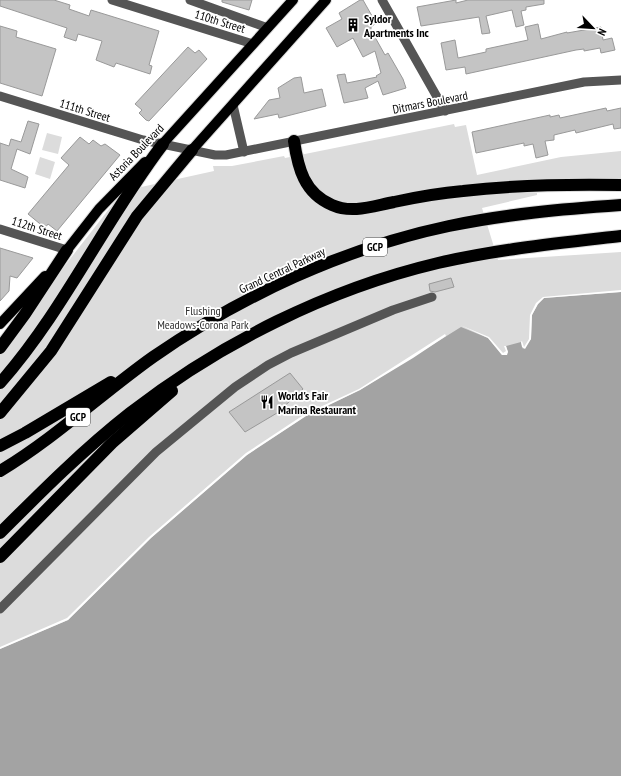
<svg xmlns="http://www.w3.org/2000/svg" width="621" height="776" viewBox="0 0 621 776" font-family="'PT Sans Narrow',sans-serif">
  <style>
    .green { fill: #dcdcdc }
    .water { fill: #a3a3a3 }
    .pier { fill: #fff }
    .building { fill: #c4c4c4; stroke: #999 }
    .lines { fill: none; stroke-linecap: round; stroke-linejoin: round }
    .major-casing { stroke: #dbdbdb; stroke-width: 12 }
    .highway-casing { stroke: #dbdbdb; stroke-width: 14 }
    .minor { stroke: #555; stroke-width: 9 }
    .major { stroke: #000; stroke-width: 10 }
    .highway { stroke: #000; stroke-width: 12 }
    .labels { text-anchor: middle; dominant-baseline: central; stroke-width: 3.5; stroke-linejoin: round; paint-order: stroke }
    .shield { fill: #fff; stroke: #4c4c4c; stroke-width: 1 }
    .shield-label { font-size: 11px; font-weight: bold; fill: #000 }
    .poi-label { font-size: 12px; font-weight: bold; fill: #000; stroke: #fff; text-anchor: start }
    .street-label { font-size: 12px; fill: #000; stroke: #fff }
    .park-label { font-size: 12px; fill: #333; stroke: #fff }
  </style>
  <rect width="100%" height="100%" fill="#fff"/>
  <g class="green">
    <path d="M454 124 455 127 466 125 477 175 561 157 621 151V178L546 181 485 193H537V195L482 208 498 260 621 252V365L0 685V336L42 295 123 191 214 171 213 166H232L284 156 285 158Z"/>
    <path d="M47 133 62 137 58 154 42 150Z"/>
    <path d="M40 157 55 162 50 179 35 174Z"/>
  </g>
  <path class="water" d="M621 292V776H0V649L68 620 151 538 247 455 306 416 360 390 461 327 488 338 502 355 508 352 506 346 521 342 523 349 531 339 532 315 538 304 544 298Z"/>
  <g class="pier">
    <path d="M621 290V292L544 298 538 304 532 315 531 339 525 349 522 347 521 342 522 341 524 347 529 339 530 315 536 303 543 297Z"/>
    <path d="M460 325 489 337 503 353 506 351 504 346H506L508 352 507 355H502L488 338Z"/>
    <path d="M445 334 446 336 413 358 360 390 306 416 247 455 151 538 68 620 0 649V647L67 618 149 537 246 453 305 414 359 389Z"/>
  </g>
  <g class="building">
    <path d="M0 0H54L70 5 69 9 89 16 91 10 159 31 149 65 152 66 150 74 116 63 114 67 96 60 102 41 78 34 76 41 64 37 67 28 0 6Z"/>
    <path d="M222 0H252L249 10 222 2Z"/>
    <path d="M360 0H363L376 23 371 27V30L385 55 388 53 403 79 406 88 383 95 378 81 365 88 368 98 344 103 337 75 345 74 347 83 377 77 376 76 381 73 375 51 363 57 353 38 337 47 326 28 342 19 339 13Z"/>
    <path d="M456 0V3L468 0H544V4L526 7V10L521 11 524 25 516 27 512 10 486 16 490 33 482 34 479 17 421 26 417 7Z"/>
    <path d="M538 24 541 39 567 32V33L601 27 603 40 612 38 615 50 601 53 600 48 584 51V49L576 50 466 74 465 67 446 70 441 43 455 40 458 58 486 52V49L528 40 525 27Z"/>
    <path d="M0 26 17 31 16 37 56 49 42 96 0 83Z"/>
    <path d="M188 47 195 53 199 50 207 59 149 121 146 120 139 113 142 110 135 104Z"/>
    <path d="M301 77 304 93 322 89 326 106 279 118 278 114 254 119 269 100 280 98 278 88 294 78Z"/>
    <path d="M606 108 607 111 621 108V128L614 129 613 124 576 133 575 130 554 135V140L545 141 548 155 536 158 533 144 524 146V143L476 153 472 132 550 115V117L559 115 560 118Z"/>
    <path d="M28 121 39 124 30 154 17 149 11 169 28 177 25 188 0 180V143L9 146 11 139 21 142Z"/>
    <path d="M80 137 89 144 93 140 101 146 105 144 120 155 57 231 48 224 45 228 28 214 69 165 61 158Z"/>
    <path d="M0 248 33 258 17 278 10 276 9 291 0 301Z"/>
    <path d="M451 278 454 287 435 292 430 291 429 284Z"/>
    <path d="M290 373 303 389 277 413 245 432 229 412Z"/>
  </g>
  <g class="lines">
    <g class="major-casing">
      <g id="major">
        <path d="M158 149 293 0"/>
        <path d="M192 150 326 0"/>
        <path d="M63 255 99 209 145 162"/>
        <path d="M0 324 45 276"/>
      </g>
    </g>
    <g class="highway-casing">
      <g id="highway">
        <path d="M294 141C298 168 304 193 332 205 352 214 373 206 394 202 417 197 440 193 463 191 516 185 568 184 621 185"/>
        <path d="M0 348 25 314 67 250"/>
        <path d="M0 383C63 312 105 220 163 144"/>
        <path d="M0 413 51 351 137 216 192 150"/>
        <path d="M0 446 25 433 111 382"/>
        <path d="M0 471C55 438 101 394 153 357 241 296 344 248 449 226 506 214 563 209 621 205"/>
        <path d="M0 533C42 491 84 449 130 413 220 343 328 289 438 263 499 249 560 243 621 236"/>
        <path d="M0 557 112 443 172 391"/>
      </g>
    </g>
    <g class="minor">
      <path d="M112 0 253 44"/>
      <path d="M190 0 268 28"/>
      <path d="M382 0 445 111"/>
      <path d="M0 96 143 140 215 155H226L584 82 621 80"/>
      <path d="M233 105 244 152"/>
      <path d="M0 229 67 250"/>
      <path d="M0 609 156 452 235 387 268 365 291 353 393 310 432 297"/>
    </g>
    <use href="#major" class="major"/>
    <use href="#highway" class="highway"/>
  </g>
  <defs>
    <g id="building-bare" transform="scale(1.08)"><path d="M-4-6H4V6H1V3H-1V6H-4ZM-2.5-4.3h1.7v1.8h-1.7ZM.8-4.3h1.7v1.8H.8ZM-2.5-1h1.7V.8h-1.7ZM.8-1h1.7V.8H.8Z" fill="#000" stroke="#fff" stroke-width="2.5" paint-order="stroke"/></g>
    <g id="restaurant-bare" transform="scale(1.08)"><path d="M-5-6h1v4h1v-4h1v4h1v-4h1v5L-1.5 .5V6h-2V.5L-5-1ZM5-6V6H3V1.5H1.5Q1.5-4 5-6Z" fill="#000" stroke="#fff" stroke-width="2.5" paint-order="stroke"/></g>
  </defs>
  <g fill-rule="evenodd">
    <use href="#building-bare" x="353" y="25"/>
    <use href="#restaurant-bare" x="267" y="402"/>
  </g>
  <g class="labels">
    <g class="shield">
      <rect x="363" y="238" width="24" height="18" rx="3"/>
      <rect x="66" y="408" width="24" height="18" rx="3"/>
    </g>
    <g class="shield-label">
      <text x="375" y="247">GCP</text>
      <text x="78" y="417">GCP</text>
    </g>
    <g class="poi-label">
      <text x="364" y="18">Syldor<tspan x="364" dy="14">Apartments Inc</tspan></text>
      <text x="278" y="395">World's Fair<tspan x="278" dy="14">Marina Restaurant</tspan></text>
    </g>
    <g class="street-label">
      <text transform="translate(220 21) rotate(17)">110th Street</text>
      <text transform="translate(430 102) rotate(-11)">Ditmars Boulevard</text>
      <text transform="translate(85 110) rotate(17)">111th Street</text>
      <text transform="translate(136 152) rotate(-46)">Astoria Boulevard</text>
      <text transform="translate(37 228) rotate(18)">112th Street</text>
      <text transform="translate(282 270) rotate(-25)">Grand Central Parkway</text>
    </g>
    <g class="park-label">
      <text x="203" y="310">Flushing<tspan x="203" dy="14">Meadows-Corona Park</tspan></text>
    </g>
  </g>
  <g transform="translate(593 28) rotate(115)" stroke="#ffffff" stroke-width="3" paint-order="stroke">
  <path d="M0-3L7 15L0 10L-7 15Z" fill="#000000"/>
  <text y="-6" font-size="11" font-weight="bold" text-anchor="middle" fill="#000000">N</text>
  </g>
</svg>
